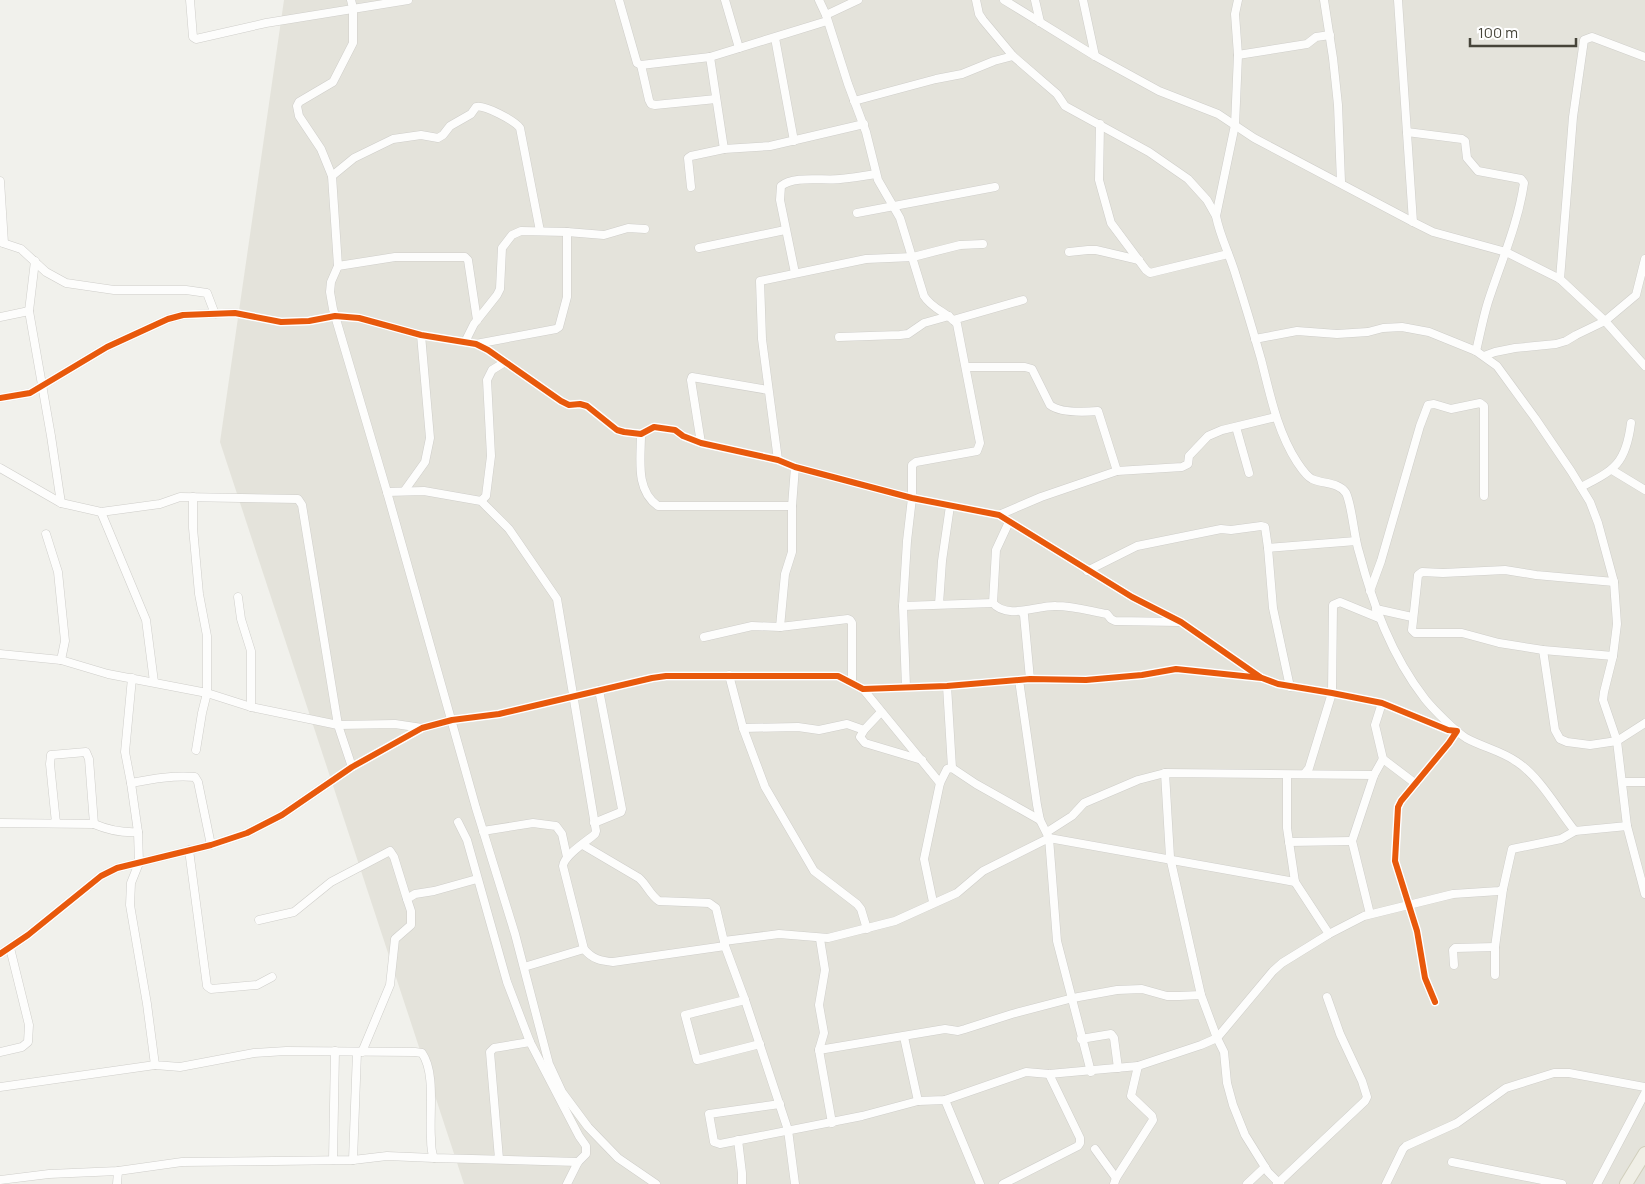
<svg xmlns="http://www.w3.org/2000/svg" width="1645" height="1184" viewBox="0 0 1645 1184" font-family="Manrope,sans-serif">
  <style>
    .residential { fill: #e4e3db }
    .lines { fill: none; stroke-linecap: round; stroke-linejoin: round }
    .minor-casing { stroke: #cfceca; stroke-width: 9 }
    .primary-casing { stroke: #d1cfbc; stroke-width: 14 }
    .minor { stroke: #fdfdfc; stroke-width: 8 }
    .primary { stroke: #f0efe6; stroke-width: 12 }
    .cycleway-casing { stroke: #fff; stroke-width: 9 }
    .cycleway { stroke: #e8590c; stroke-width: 6 }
  </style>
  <rect width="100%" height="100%" fill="#f1f1ec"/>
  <path class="residential" d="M284 0H1645V1184H464L220 442Z"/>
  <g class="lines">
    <g class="minor-casing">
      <g id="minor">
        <path d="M190 0 193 37 196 39 266 23 408 0"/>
        <path d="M351 0 353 8V43L333 82 299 102 297 106 299 116 321 149 332 176 338 266 331 282 330 292 333 309 387 492 476 808 515 934 549 1064 562 1092 588 1127 618 1158 656 1184"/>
        <path d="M619 0 637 63 641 65 649 100 651 104 655 105 716 99"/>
        <path d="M725 0 739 48"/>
        <path d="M819 0 826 15 848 84 866 132 878 180 900 218 924 296C932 309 948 313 957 324L980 443 977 451 916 462 912 465V498L907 541 903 606 906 687"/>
        <path d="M976 0 979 14 983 20 1013 56 1057 94 1065 106 1149 152 1188 179 1207 200 1216 216"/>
        <path d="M1004 0 1095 56 1159 91 1218 114 1254 138 1413 222 1433 232 1506 252 1560 279 1605 321 1645 366"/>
        <path d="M1035 0 1040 22"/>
        <path d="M1083 0 1095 56"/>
        <path d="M1238 0 1235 14 1238 55 1235 125 1216 216C1220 237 1230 255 1236 276 1245 304 1253 331 1261 359 1270 394 1277 431 1297 462 1301 468 1306 476 1312 479 1323 484 1339 482 1346 493 1352 505 1354 537 1359 552 1373 605 1391 655 1425 699 1433 709 1455 731 1466 738 1482 747 1502 751 1517 762 1540 777 1558 810 1575 831L1627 826"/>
        <path d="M1324 0 1333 58 1338 105 1341 182"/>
        <path d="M1398 0 1413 222"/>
        <path d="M826 15 858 0"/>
        <path d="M775 38 794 141"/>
        <path d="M1238 55 1307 44 1316 37 1330 35"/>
        <path d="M710 57 724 149"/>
        <path d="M641 65 710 57 827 21"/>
        <path d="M854 101 936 79 962 74 994 61 1013 56"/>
        <path d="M1100 124 1099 180 1111 223 1146 270 1150 273 1228 254"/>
        <path d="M1407 132 1462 139 1465 141 1467 158 1478 171 1521 179 1524 183C1518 224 1501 262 1488 302 1483 318 1480 335 1476 351"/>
        <path d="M332 176 354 158 393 139 421 135 438 138 443 135 450 126 471 114 476 107C484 104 515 121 520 128L540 231"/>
        <path d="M0 181 4 243"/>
        <path d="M691 187 688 158 691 156 724 149 770 146 864 124"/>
        <path d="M857 213 995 187"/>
        <path d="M0 242 21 249 46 272 66 283 114 290H186L207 293 215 314"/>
        <path d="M699 248 785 230"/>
        <path d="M1069 252 1088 250H1096L1139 260"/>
        <path d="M35 261 29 311 51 436 61 503"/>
        <path d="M338 266 395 257H465L468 260 477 320"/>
        <path d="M795 273 780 200 781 186C794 175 824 181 840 179 852 178 864 176 876 174"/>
        <path d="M1560 279 1573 117 1584 40 1592 37 1645 57"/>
        <path d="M0 317 29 311"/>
        <path d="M953 320 1023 300"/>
        <path d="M839 337 900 335 908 334 924 323 949 316"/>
        <path d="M1255 339 1297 331 1337 334 1368 332 1383 328 1402 327 1429 332 1476 351 1497 366 1535 418 1571 471 1590 502 1598 523 1614 582 1617 624 1613 656 1604 692 1603 700 1617 741 1627 826 1645 894"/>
        <path d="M465 342 474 324 497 295 500 289 502 248 512 235 521 231 567 232 604 235 628 228 645 229"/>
        <path d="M476 344 556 329 559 327 567 297V232"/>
        <path d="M1484 356 1495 352 1515 348 1556 344 1566 341 1576 335 1605 321 1636 295 1645 259"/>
        <path d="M966 367H1025L1032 369 1050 405C1060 413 1085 412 1098 411L1117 471"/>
        <path d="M0 398 30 393 107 347 168 319 183 315 235 313 281 322 309 321 335 316 359 318 421 335 476 344 488 350 561 401 569 405 580 404 587 406 617 430 624 432 641 434 654 427 675 430 683 436 701 443 778 460 795 467 912 498 999 515 1132 597 1181 622 1260 677"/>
        <path d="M1236 427 1249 473"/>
        <path d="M641 434C641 459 635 490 658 506H792"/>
        <path d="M701 443 691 380 692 377 768 390"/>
        <path d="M778 460 762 339 760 281 866 259 913 257 960 245 983 244"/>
        <path d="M0 468 61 503 101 512 160 504 180 497 298 499 302 505 338 725 352 767"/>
        <path d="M1612 470 1645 490"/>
        <path d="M1581 487C1615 470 1626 463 1631 423"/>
        <path d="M405 490 425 462 430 438 421 335"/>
        <path d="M387 492 424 491 481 501 509 529 557 599 596 831 595 834C586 842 564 855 563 866L584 949C592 959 601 961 613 962L725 946"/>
        <path d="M193 497V528L199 594 207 636V693L202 713 196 750"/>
        <path d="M481 501 486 496 491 456 487 380 492 370 505 362"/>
        <path d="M101 512 146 620 154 682"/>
        <path d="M999 515 1041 497 1117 471 1182 467 1188 464 1189 456 1208 436 1222 430 1276 417"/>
        <path d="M1009 522 996 550 993 603C1007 620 1038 605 1056 606 1073 606 1090 611 1107 614L1111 619 1115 621 1180 622"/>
        <path d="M46 534 58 572 65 641 61 660"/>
        <path d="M1268 548 1356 541"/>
        <path d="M1087 571 1137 546 1221 529 1231 530 1261 526 1265 527 1268 548 1273 608 1290 687"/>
        <path d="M1370 591 1381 561 1420 426 1428 405 1434 404 1451 409 1480 403 1484 406V496"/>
        <path d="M238 597 241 619 251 651V707"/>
        <path d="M939 604 942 561 950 506"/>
        <path d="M903 606 993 603"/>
        <path d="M1376 609 1412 617"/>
        <path d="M1022 612 1024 615 1030 679"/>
        <path d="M780 627 785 574 792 552V506L795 467"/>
        <path d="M704 637 752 626 780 627 848 619 850 620 852 623V683"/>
        <path d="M1543 650 1555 730 1560 739 1567 742 1590 745 1617 741 1645 723"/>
        <path d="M0 654 61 660 108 674 207 693 251 707 338 725 395 724 422 728"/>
        <path d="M1613 656 1543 650 1499 643 1462 633H1415L1412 630 1418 575 1422 572 1443 573 1505 570 1536 575 1614 582"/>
        <path d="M729 675 743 728 765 787 814 871 857 904 861 909 867 929"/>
        <path d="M132 678 125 752 131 783 138 832 139 863 131 883 130 905 147 1004 155 1065 180 1067 254 1053 286 1051 415 1052 422 1053C436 1073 429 1114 431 1138 431 1145 431 1152 434 1158L578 1162"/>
        <path d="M1019 680 1037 805 1040 820 1049 838 1057 941 1091 1072"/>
        <path d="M947 686 952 768"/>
        <path d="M863 689 940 783"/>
        <path d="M1382 703 1375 725 1383 759 1416 784"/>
        <path d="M881 712 864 730 860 737 865 743 922 760"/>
        <path d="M743 728 798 727 819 730 847 724 864 730"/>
        <path d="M952 768 976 784 1040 820"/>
        <path d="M1165 773 1170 857 1201 995 1217 1038 1224 1052 1227 1083 1233 1105 1245 1135 1268 1172 1280 1184"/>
        <path d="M1305 773 1309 768 1332 693 1333 605 1340 602 1379 618"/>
        <path d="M1287 775V828L1295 882 1329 934"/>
        <path d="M1623 782H1645"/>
        <path d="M131 783C152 779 174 775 195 777L198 782 211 845"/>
        <path d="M458 822 467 840 507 982 530 1042 579 1136 586 1146V1154L578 1162 567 1184"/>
        <path d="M0 823 94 824 89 759 86 752 51 755 50 764 56 823"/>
        <path d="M594 823 621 812 622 809 599 690"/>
        <path d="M94 824C108 830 122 833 138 832"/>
        <path d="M483 831 533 823 556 826 562 834 567 857"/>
        <path d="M1047 832 1072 816 1084 803 1138 780 1165 773 1374 775"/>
        <path d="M1289 842 1352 841"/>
        <path d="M583 845 639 878C647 885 650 895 659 901L709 903 716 908 725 946 745 1000 788 1130 795 1184"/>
        <path d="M189 850 207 986 211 989 257 985 272 977"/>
        <path d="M933 902 924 859 940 783 947 769 952 768"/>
        <path d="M1370 914 1352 841 1374 775 1383 759"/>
        <path d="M259 920 294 912 331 882 390 851 394 857 407 899"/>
        <path d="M820 939 825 970 819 1005 824 1033 819 1050 832 1123"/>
        <path d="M724 941 779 934 828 938 895 921 957 893 983 871 1049 838 1295 882"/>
        <path d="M0 954 28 935 101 876 117 868 211 845 247 833 282 815 352 767 422 728 452 720 499 714 652 678 666 676H838L863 689 947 686 1030 679 1086 680 1142 675 1176 669 1262 678 1278 684 1332 693 1382 703 1448 730 1457 731 1449 743 1401 801 1398 807 1395 861 1417 931 1425 978 1435 1002"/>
        <path d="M1454 965 1453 950 1455 948 1495 947"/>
        <path d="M524 967 584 949"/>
        <path d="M1495 975V947L1503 889"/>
        <path d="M745 1000 685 1015 697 1060 760 1044"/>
        <path d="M904 1037 918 1101"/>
        <path d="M1081 1039 1111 1034 1114 1038 1118 1068"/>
        <path d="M819 1050 945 1029 958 1031 965 1029 1012 1014 1073 998 1117 990 1142 989 1167 996H1179L1201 995"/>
        <path d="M0 1052 22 1047 28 1042 29 1025 10 948"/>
        <path d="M362 1052 390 985 395 939 411 925V911L407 899 415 894 434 891 477 879"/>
        <path d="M1138 1066 1201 1045 1217 1038 1273 971 1282 963 1329 934 1364 916 1453 894 1499 891 1503 889 1512 849 1561 839 1575 831"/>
        <path d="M0 1087 155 1065"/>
        <path d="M945 1100 980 1184"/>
        <path d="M780 1104 709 1114 714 1142 720 1144 862 1116 918 1101 945 1100 1026 1072 1049 1074 1138 1066 1131 1096 1152 1116 1153 1120 1116 1178 1114 1184"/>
        <path d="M738 1140 742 1173V1184"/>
        <path d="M1095 1149 1116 1178"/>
        <path d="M499 1159 490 1052 494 1048 530 1042"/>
        <path d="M333 1160 335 1051"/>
        <path d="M353 1160 357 1052"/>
        <path d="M1452 1162 1562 1184"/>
        <path d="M0 1180 49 1174 118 1171 182 1162 353 1160 387 1156 434 1158"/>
        <path d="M117 1184 118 1171"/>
        <path d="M1003 1184 1078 1146 1080 1143V1138L1049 1074"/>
        <path d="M1247 1184 1265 1167"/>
        <path d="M1277 1184 1365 1101 1367 1097 1362 1081 1340 1034 1327 997"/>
        <path d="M1386 1184 1403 1149 1406 1146 1457 1123 1506 1088 1554 1073H1569L1645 1087"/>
        <path d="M1597 1184 1645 1093"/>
      </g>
    </g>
    <g class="primary-casing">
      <path id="primary" d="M1626 1184 1645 1153"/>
    </g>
    <use href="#minor" class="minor"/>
    <use href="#primary" class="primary"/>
    <g class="cycleway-casing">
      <g id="cycleway">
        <path d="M0 398 30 393 107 347 168 319 183 315 235 313 281 322 309 321 335 316 359 318 421 335 476 344 488 350 561 401 569 405 580 404 587 406 617 430 624 432 641 434 654 427 675 430 683 436 701 443 778 460 795 467 912 498 999 515 1132 597 1181 622 1260 677"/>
        <path d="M0 954 28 935 101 876 117 868 211 845 247 833 282 815 352 767 422 728 452 720 499 714 652 678 666 676H838L863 689 947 686 1030 679 1086 680 1142 675 1176 669 1262 678 1278 684 1332 693 1382 703 1448 730 1457 731 1449 743 1401 801 1398 807 1395 861 1417 931 1425 978 1435 1002"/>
      </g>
    </g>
    <use href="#cycleway" class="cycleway"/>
  </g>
  <path d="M1470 38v8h106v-8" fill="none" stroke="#464439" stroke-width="2.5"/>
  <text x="1478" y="38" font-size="15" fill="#464439" stroke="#ffffff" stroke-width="4" paint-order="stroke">100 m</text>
</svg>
